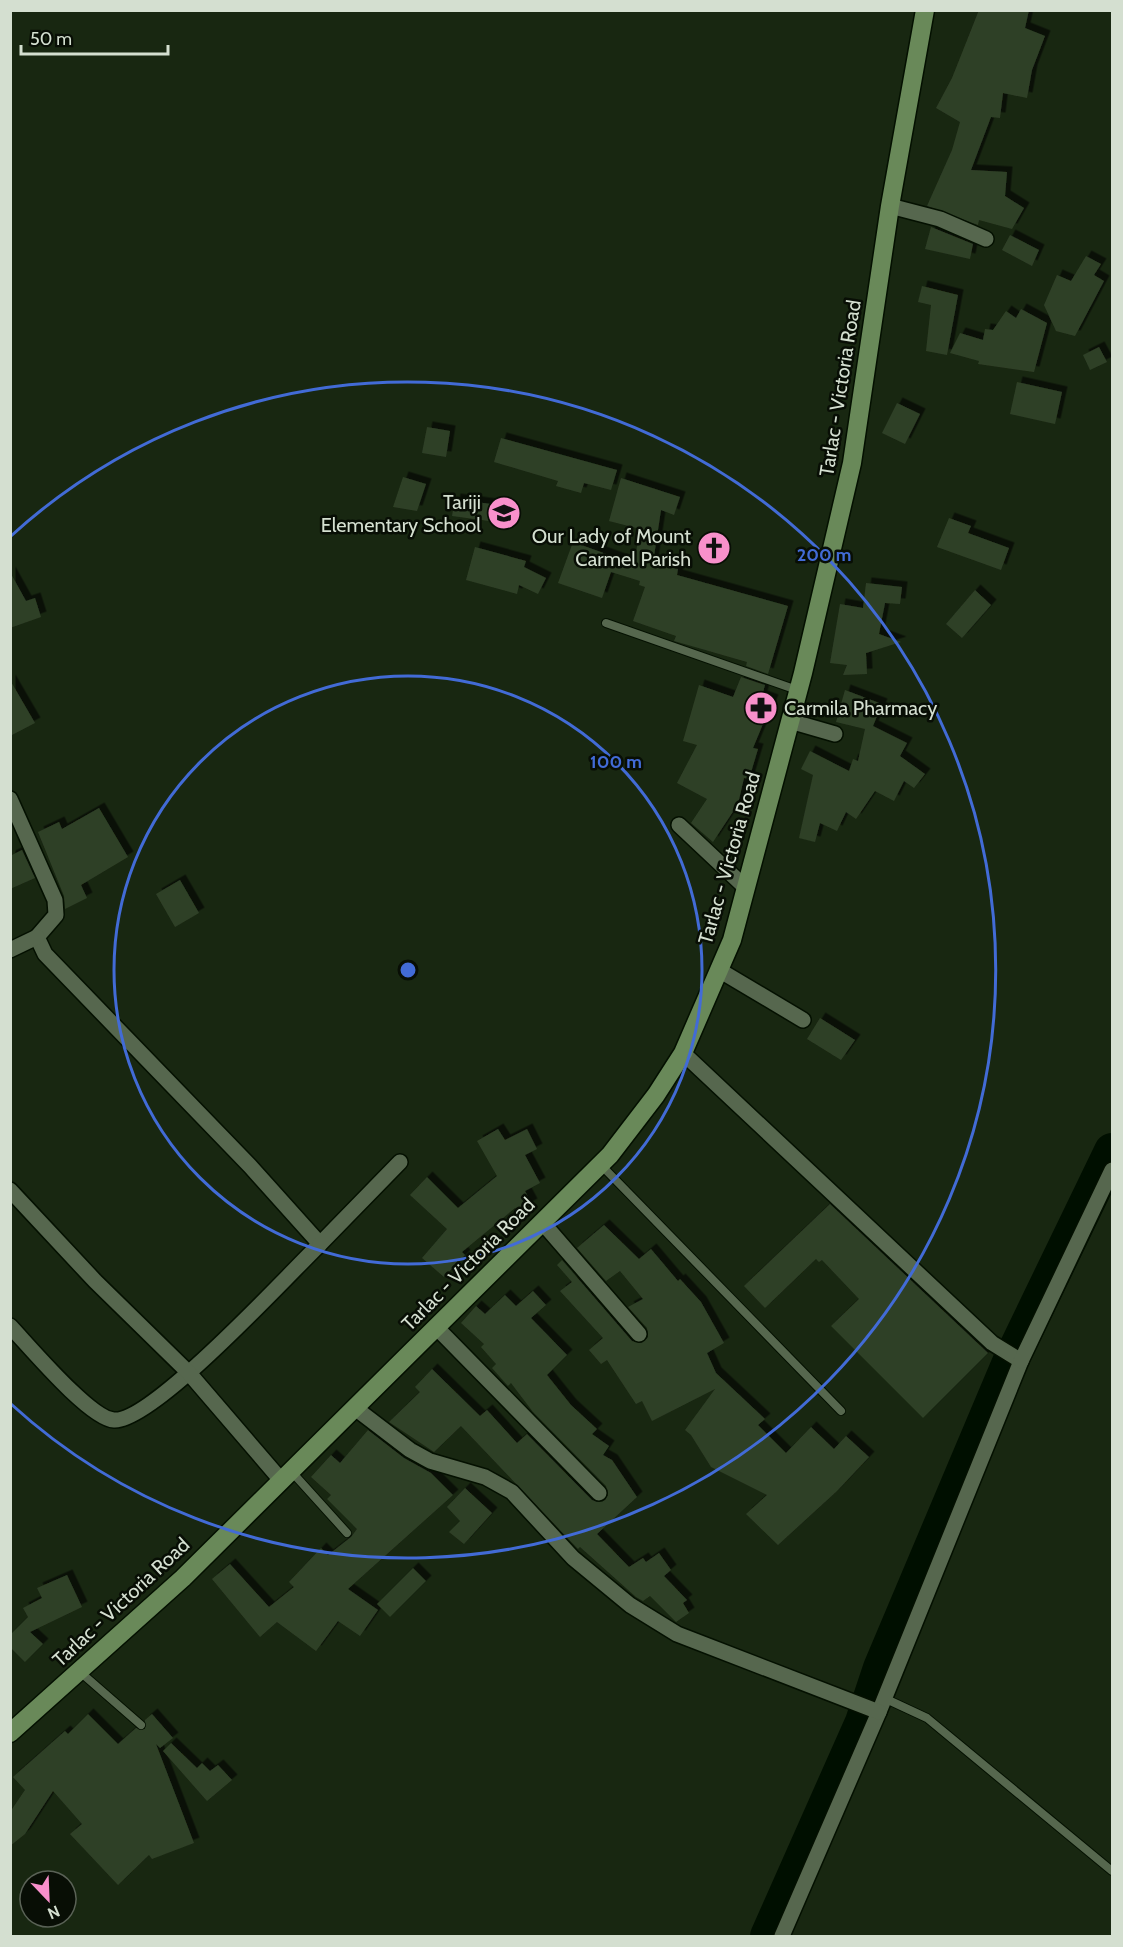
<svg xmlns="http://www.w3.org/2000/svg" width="1123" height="1947" viewBox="0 0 1123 1947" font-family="Cabin,sans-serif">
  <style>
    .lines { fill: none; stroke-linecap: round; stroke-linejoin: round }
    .river { stroke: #000f00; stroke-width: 36 }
    .building { fill: #2f3f27; filter: url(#shadow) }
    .service-casing { stroke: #041000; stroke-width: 10 }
    .minor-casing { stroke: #041000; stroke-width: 18 }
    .primary-casing { stroke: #041000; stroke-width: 21 }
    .service { stroke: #56674e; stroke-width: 8 }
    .minor { stroke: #56674e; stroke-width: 15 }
    .primary { stroke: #698959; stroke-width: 18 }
    .ring { fill: none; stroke: #426bd6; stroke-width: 3 }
    .labels { text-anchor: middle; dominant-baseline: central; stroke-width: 5; stroke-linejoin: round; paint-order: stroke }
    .street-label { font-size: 20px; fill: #d4dfd0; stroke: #080e05 }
    .poi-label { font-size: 20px; fill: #d4dfd0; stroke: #080e05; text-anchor: end }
    .centre { fill: #426bd6; stroke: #080e05; stroke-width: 3 }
    .ring-label { font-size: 18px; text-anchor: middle; font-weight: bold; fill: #426bd6; stroke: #080e05; stroke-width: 5; stroke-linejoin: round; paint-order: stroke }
  </style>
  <defs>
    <filter id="shadow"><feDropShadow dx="5.5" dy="-5.5" stdDeviation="0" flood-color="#0009"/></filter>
  </defs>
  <rect width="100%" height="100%" fill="#182711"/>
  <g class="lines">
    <path class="river" d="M768 1936 863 1722 881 1668 1011 1360 1112 1151"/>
  </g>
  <g class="building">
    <path d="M979 10H1029L1025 28 1045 36 1032 70 1027 98 1003 93 1000 118 991 117 971 170 1007 172 1005 196 1024 208 1012 229 979 220 978 225 927 206 952 150 960 122 936 108 952 78Z"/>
    <path d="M931 227 973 244 970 259 925 249Z"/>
    <path d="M1010 235 1039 250 1032 266 1002 250Z"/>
    <path d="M1086 256 1101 264 1094 275 1104 281 1075 336 1056 331 1044 305 1057 275 1071 281Z"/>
    <path d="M922 286 958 295 947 355 926 351 931 305 918 302Z"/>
    <path d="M1021 309 1047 323 1034 372 978 364 979 361 950 353 960 333 983 340 985 329 993 330 1006 311 1016 318Z"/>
    <path d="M1099 347 1107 362 1090 370 1083 355Z"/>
    <path d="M1017 382 1062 392 1055 424 1010 414Z"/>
    <path d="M897 403 920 414 905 444 882 433Z"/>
    <path d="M427 427 450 431 446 457 422 453Z"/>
    <path d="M501 438 617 470 611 490 584 483 581 493 556 486 558 481 494 462Z"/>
    <path d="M403 477 426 484 417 511 393 507Z"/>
    <path d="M621 478 680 497 674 515 661 510 653 563 678 569 677 575 788 606 768 674 746 666 747 662 674 641 676 636 633 621 645 587 639 585 640 581 611 572 602 598 558 583 573 542 634 564 640 529 609 521Z"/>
    <path d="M455 499 491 504 489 521 452 516Z"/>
    <path d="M949 518 971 526 968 533 1009 548 1001 570 937 547Z"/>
    <path d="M475 547 526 561 524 567 546 578 538 594 519 585 517 594 466 580Z"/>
    <path d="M10 572 26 601 35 598 41 617 10 628Z"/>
    <path d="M866 583 902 587 900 604 885 603 879 634 901 642 866 653 867 674 843 675 847 665 830 663 840 604 863 608Z"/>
    <path d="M975 590 991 605 962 638 946 624Z"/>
    <path d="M741 677 765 685 762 696 773 700 753 748 758 749 749 779 744 778 738 804 713 842 691 823 707 799 677 783 697 745 683 741 699 685 733 697Z"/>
    <path d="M10 680 35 723 10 736Z"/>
    <path d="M845 690 882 704 873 726 907 743 900 756 925 774 914 788 904 781 894 801 875 791 856 819 846 812 837 831 820 823 815 842 799 838 813 775 801 769 810 751 849 771 853 759 858 761 865 729 836 722Z"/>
    <path d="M99 808 128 857 81 885 87 898 65 909 64 896 38 832 59 822 62 829Z"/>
    <path d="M22 850 35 878 10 889V856Z"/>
    <path d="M180 880 199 913 175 927 156 894Z"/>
    <path d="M820 1018 855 1040 841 1060 807 1039Z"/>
    <path d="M498 1129 505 1140 527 1129 537 1149 525 1155 540 1183 525 1191 532 1204 517 1212 515 1208 462 1252 465 1255 444 1277 422 1258 447 1229 410 1195 427 1177 458 1208 497 1176 477 1141Z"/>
    <path d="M830 1204 988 1353 923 1418 831 1326 859 1299 822 1260 819 1262 816 1259 765 1308 744 1286Z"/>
    <path d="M604 1225 639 1259 651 1249 678 1281 680 1279 701 1302 724 1343 707 1353 716 1373 765 1419 758 1425 786 1453 811 1427 834 1449 846 1436 869 1457 837 1491 778 1545 746 1514 767 1495 711 1467 691 1435 685 1430 715 1389 652 1421 642 1401 636 1404 607 1360 601 1364 589 1350 603 1338 560 1291 572 1282 557 1265 562 1260 632 1341 641 1343 648 1337 647 1328 628 1307 643 1299 620 1271 606 1281 577 1248Z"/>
    <path d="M533 1291 546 1305 531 1318 567 1355 547 1375 571 1405 597 1429 592 1434 609 1446 603 1455 612 1460 637 1497 597 1534 629 1567 643 1558 646 1562 659 1553 671 1570 664 1576 687 1600 683 1603 689 1613 676 1622 650 1596 643 1601 636 1597 580 1547 578 1549 461 1426 434 1452 389 1422 420 1392 415 1387 432 1369 480 1416 487 1410 517 1443 527 1434 592 1500 597 1502 605 1500 608 1495 606 1486 533 1412 511 1383 508 1386 492 1368 496 1364 481 1347 484 1344 461 1323 476 1306 485 1314 505 1295 516 1306Z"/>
    <path d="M368 1430 404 1458 431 1473 453 1495 348 1589 378 1610 360 1636 338 1621 316 1651 277 1622 260 1637 212 1579 230 1564 269 1607 294 1587 289 1582 321 1548 328 1555 351 1537 357 1529 327 1499 331 1495 311 1477 331 1455 340 1463Z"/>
    <path d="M465 1488 492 1513 464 1544 449 1532 460 1521 447 1507Z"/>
    <path d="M413 1568 426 1581 390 1617 377 1604Z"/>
    <path d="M67 1575 82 1607 30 1632 43 1644 25 1662 10 1647V1635L28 1617 23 1608 42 1598 37 1588Z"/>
    <path d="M88 1714 118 1744 136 1728 145 1729V1720L152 1714 173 1738 160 1748 156 1744 194 1843 152 1859 149 1855 118 1885 70 1834 82 1824 53 1791 25 1834 10 1846V1812L25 1790 13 1777 65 1731 68 1734Z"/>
    <path d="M171 1743 197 1768 202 1763 210 1771 218 1765 232 1780 207 1801 163 1751Z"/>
  </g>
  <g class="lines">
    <g class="service-casing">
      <g id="service">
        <path d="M606 623 797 690"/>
        <path d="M601 1165 841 1411"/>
        <path d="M291 1471 347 1533"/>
        <path d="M79 1671 141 1725"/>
        <path d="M884 1698 927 1718 1112 1871"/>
      </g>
    </g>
    <g class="minor-casing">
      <g id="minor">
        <path d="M890 206 940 219 986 239"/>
        <path d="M790 721 835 734"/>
        <path d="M10 799 55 900 56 915 37 937 45 954 250 1166 320 1244C288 1275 152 1423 114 1420 90 1419 29 1346 10 1326"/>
        <path d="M679 825 746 888"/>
        <path d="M10 950 37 937"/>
        <path d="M719 970 803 1020"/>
        <path d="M683 1053 992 1343 1021 1361 879 1712 782 1936"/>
        <path d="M10 1190 95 1281 189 1373 280 1479"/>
        <path d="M542 1222 639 1334"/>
        <path d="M320 1244 400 1162"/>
        <path d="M436 1327 599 1493"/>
        <path d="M1021 1361 1112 1170"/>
        <path d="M355 1408 410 1450 430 1461 485 1477 512 1492 573 1558 630 1605 677 1634 879 1712"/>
      </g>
    </g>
    <g class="primary-casing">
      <path id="primary" d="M10 1733 183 1578 610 1155 656 1095 683 1053 732 940 803 673 852 463 890 206 925 10"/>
    </g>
    <use href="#service" class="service"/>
    <use href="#minor" class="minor"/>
    <use href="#primary" class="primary"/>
  </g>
  <g class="ring">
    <circle cx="408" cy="970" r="294"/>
    <path d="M11 536A588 588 0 1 1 11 1404"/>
  </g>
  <defs>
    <g id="school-disc" transform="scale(1.725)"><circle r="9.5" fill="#f890cb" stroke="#080e05"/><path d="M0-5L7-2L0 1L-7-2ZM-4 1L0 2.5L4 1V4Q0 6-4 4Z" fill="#111"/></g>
    <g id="church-disc" transform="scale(1.725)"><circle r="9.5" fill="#f890cb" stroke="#080e05"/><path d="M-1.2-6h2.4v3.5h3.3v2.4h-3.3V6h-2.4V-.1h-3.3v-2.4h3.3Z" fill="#111"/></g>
    <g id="pharmacy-disc" transform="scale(1.725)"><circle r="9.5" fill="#f890cb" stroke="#080e05"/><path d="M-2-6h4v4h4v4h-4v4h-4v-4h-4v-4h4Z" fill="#111"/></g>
  </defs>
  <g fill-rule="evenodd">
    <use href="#school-disc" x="504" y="513"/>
    <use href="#church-disc" x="714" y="548"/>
    <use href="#pharmacy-disc" x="761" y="708"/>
  </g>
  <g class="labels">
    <g class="street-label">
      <text transform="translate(840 388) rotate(-81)">Tarlac - Victoria Road</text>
      <text transform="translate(729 858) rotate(-74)">Tarlac - Victoria Road</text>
      <text transform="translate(468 1264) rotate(-45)">Tarlac - Victoria Road</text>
      <text transform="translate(121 1602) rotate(-43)">Tarlac - Victoria Road</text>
    </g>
    <g class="poi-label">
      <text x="481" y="502">Tariji<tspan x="481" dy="23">Elementary School</tspan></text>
      <text x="691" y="536">Our Lady of Mount<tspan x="691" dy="23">Carmel Parish</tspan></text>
      <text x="784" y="708" text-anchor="start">Carmila Pharmacy</text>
    </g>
  </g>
  <circle cx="408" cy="970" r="9" class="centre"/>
  <g class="ring-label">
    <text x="824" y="561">200 m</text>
    <text x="616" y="768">100 m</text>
  </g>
  <rect width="1123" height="1947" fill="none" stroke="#d4dfd0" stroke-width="24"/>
  <g transform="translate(48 1899) rotate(157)"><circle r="28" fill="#080e05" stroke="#5a6256" stroke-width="1.5"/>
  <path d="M0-4.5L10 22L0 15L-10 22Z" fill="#f890cb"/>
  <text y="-9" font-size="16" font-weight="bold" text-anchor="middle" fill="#d4dfd0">N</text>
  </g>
  <path d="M21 45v9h147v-9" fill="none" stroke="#d4dfd0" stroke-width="3"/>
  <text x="30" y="45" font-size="18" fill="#d4dfd0" stroke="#080e05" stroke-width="4.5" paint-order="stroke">50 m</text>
</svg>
